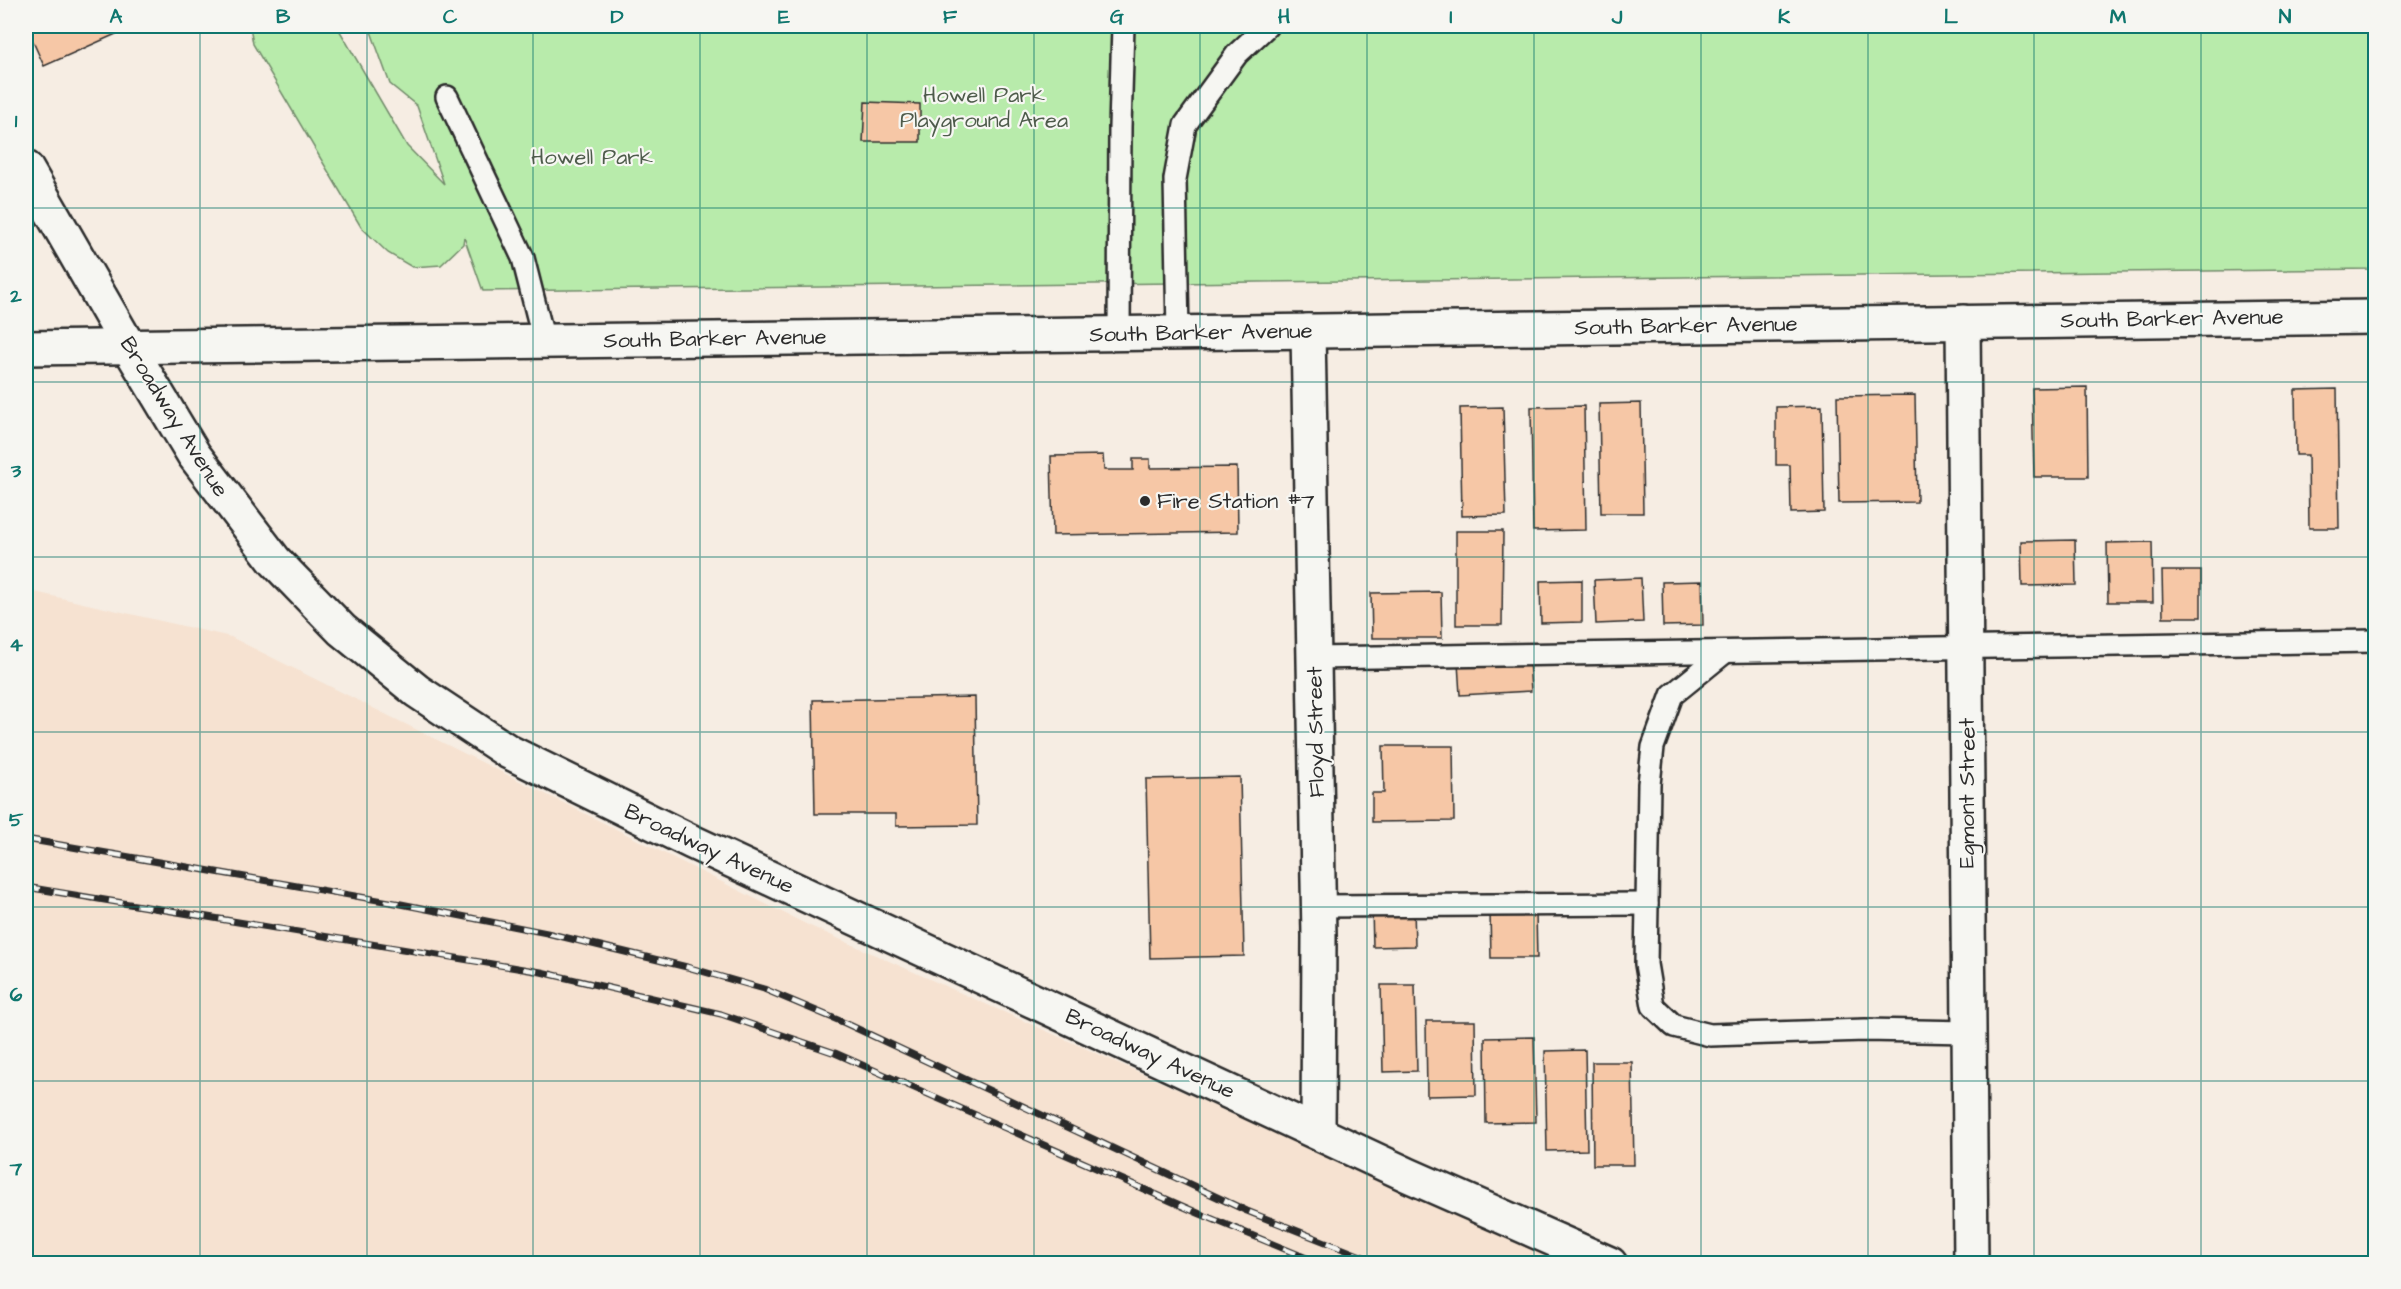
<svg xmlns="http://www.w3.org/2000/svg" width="2401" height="1289" viewBox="0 0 2401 1289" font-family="'Architects Daughter',sans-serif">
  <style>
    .built { fill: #f6e2d1 }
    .green { fill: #b8ebab; stroke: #728b6b; stroke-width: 1.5 }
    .building { fill: #f6c7a6; stroke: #2b2b2b; stroke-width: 1.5 }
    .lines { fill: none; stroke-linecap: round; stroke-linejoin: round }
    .lane-casing { stroke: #2b2b2b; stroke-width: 26 }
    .street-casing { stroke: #2b2b2b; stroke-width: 38 }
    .secondary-casing { stroke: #2b2b2b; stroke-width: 38 }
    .lane { stroke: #f6f6f2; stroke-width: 21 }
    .street { stroke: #f6f6f2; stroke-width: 33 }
    .secondary { stroke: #f6f6f2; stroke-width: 33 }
    .rail-casing { stroke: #2b2b2b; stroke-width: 7 }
    .rail { stroke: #f6f6f2; stroke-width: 4.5; stroke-dasharray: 14; stroke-linecap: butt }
    .grid { fill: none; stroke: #0f766e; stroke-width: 1.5; stroke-opacity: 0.55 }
    .poi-dot { fill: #2b2b2b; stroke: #f6f6f2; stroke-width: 2 }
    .labels { text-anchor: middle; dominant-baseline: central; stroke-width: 4.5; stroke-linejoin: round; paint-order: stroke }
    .park-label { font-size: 22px; fill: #4e5b4b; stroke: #f6f6f2 }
    .street-label { font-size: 22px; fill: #2b2b2b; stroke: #f6f6f2 }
    .poi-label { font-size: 22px; fill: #2b2b2b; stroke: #f6f6f2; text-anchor: start }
    .neatline { fill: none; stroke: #0f766e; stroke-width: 2 }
    .grid-label { font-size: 20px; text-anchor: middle; font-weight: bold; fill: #0f766e }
  </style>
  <rect width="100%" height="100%" fill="#f6ede3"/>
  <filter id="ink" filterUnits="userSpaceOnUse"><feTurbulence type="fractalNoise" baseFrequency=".0167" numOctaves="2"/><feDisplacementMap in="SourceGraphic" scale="12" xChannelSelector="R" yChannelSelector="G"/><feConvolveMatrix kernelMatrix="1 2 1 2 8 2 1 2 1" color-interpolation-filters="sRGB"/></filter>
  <g filter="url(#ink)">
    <path class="built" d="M26 590 231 637 808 925 1568 1263 26 1264Z"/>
    <path class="green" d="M250 26H337L407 146 444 184 417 106 390 84 369 26H2375V269L483 291 464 237 463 244 441 265 412 267 388 253 361 227 253 44Z"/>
    <g class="building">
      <path d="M26 26H134L44 66Z"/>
      <path d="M865 102 920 104V142H863Z"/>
      <path d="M2087 387 2088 477H2034L2032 388Z"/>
      <path d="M2337 389 2339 528H2309L2308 455H2296L2295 390Z"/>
      <path d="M1915 395 1917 502 1839 503 1837 396Z"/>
      <path d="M1641 403 1643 513H1601L1599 404Z"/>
      <path d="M1584 406 1586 530 1533 531 1531 407Z"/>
      <path d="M1822 406 1824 512 1791 513 1790 465H1776V407Z"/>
      <path d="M1503 407 1506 515 1462 516 1460 408Z"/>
      <path d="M1103 455 1104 470H1133V459H1150V468L1237 467 1238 532 1053 535 1051 456Z"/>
      <path d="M1456 531H1503L1502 625H1456Z"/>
      <path d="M2075 540 2076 585 2022 586 2021 541Z"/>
      <path d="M2152 542 2153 602H2108L2107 543Z"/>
      <path d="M2162 571H2201V617H2163Z"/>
      <path d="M1641 578 1643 622 1596 624 1594 580Z"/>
      <path d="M1582 580V622L1541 623 1540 581Z"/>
      <path d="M1702 581 1703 625 1663 626 1662 582Z"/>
      <path d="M1441 592 1442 638H1372L1371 593Z"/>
      <path d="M1529 659 1531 691 1460 695 1458 663Z"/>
      <path d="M975 697 977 825 896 826V814H815L813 700Z"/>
      <path d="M1383 746H1453L1454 821 1372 822V793H1384Z"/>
      <path d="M1240 777 1244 956 1150 958 1146 779Z"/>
      <path d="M1414 908 1415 946 1373 947 1372 909Z"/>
      <path d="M1490 912H1536L1537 958H1491Z"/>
      <path d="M1381 985H1415L1417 1071 1383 1072Z"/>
      <path d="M1426 1021H1475L1476 1095 1427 1096Z"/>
      <path d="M1534 1037 1536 1122 1486 1123 1485 1038Z"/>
      <path d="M1585 1050 1587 1150 1547 1151 1545 1051Z"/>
      <path d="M1592 1062H1632L1634 1165H1593Z"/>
    </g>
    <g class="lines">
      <g class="lane-casing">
        <g id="lane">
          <path d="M447 97 523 258 544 341"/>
          <path d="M1178 333 1175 179 1185 125 1237 54 1267 26"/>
          <path d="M1119 334 1120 127 1123 26"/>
          <path d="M1725 652 1672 695 1653 747 1649 784 1646 964 1653 1006 1674 1026 1710 1035 1865 1030 1969 1032"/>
          <path d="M1314 658 2376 641"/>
          <path d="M1319 906 1647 904"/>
        </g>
      </g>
      <g class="street-casing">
        <g id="street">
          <path d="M1963 322 1971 1264"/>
          <path d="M1308 331 1319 936 1318 1132"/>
          <path d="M129 347 194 455 275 561 342 630 417 691 509 752 692 842 1408 1175 1610 1264"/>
        </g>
      </g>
      <g class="secondary-casing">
        <g id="secondary">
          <path d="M26 168 129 347"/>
          <path d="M26 348 2376 317"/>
        </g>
      </g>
      <use href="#lane" class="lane"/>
      <use href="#street" class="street"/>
      <use href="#secondary" class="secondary"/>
      <g class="rail-casing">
        <g id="rail">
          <path d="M26 839 401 904 547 933 687 967 764 989 845 1023 1247 1211 1381 1264"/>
          <path d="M26 887 541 972 721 1014 835 1053 1198 1213 1321 1264"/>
        </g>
      </g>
      <use href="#rail" class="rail"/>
    </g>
  </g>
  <path class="grid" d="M200 26V1264M367 26V1264M533 26V1264M700 26V1264M867 26V1264M1034 26V1264M1200 26V1264M1367 26V1264M1534 26V1264M1701 26V1264M1868 26V1264M2034 26V1264M2201 26V1264M26 208H2376M26 382H2376M26 557H2376M26 732H2376M26 907H2376M26 1081H2376"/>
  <circle class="poi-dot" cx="1145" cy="501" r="6"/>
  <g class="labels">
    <g class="park-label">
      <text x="984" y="95">Howell Park<tspan x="984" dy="25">Playground Area</tspan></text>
      <text x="592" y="157">Howell Park</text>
    </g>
    <g class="street-label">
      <text transform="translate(2172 319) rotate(-1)">South Barker Avenue</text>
      <text transform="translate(1686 326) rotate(-1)">South Barker Avenue</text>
      <text transform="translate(1201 333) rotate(-1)">South Barker Avenue</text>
      <text transform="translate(715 339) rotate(-1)">South Barker Avenue</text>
      <text transform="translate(174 417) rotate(58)">Broadway Avenue</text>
      <text transform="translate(1316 732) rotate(-91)">Floyd Street</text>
      <text transform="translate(1967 793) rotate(-90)">Egmont Street</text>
      <text transform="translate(709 849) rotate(25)">Broadway Avenue</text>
      <text transform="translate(1150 1054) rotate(25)">Broadway Avenue</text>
    </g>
    <g class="poi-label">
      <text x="1157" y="501">Fire Station #7</text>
    </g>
  </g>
  <rect width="2401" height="1289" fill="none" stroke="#f6f6f2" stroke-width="66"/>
  <rect x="33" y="33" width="2335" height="1223" class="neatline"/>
  <g class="grid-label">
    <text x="116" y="23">A</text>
    <text x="283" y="23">B</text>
    <text x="450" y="23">C</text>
    <text x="617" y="23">D</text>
    <text x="784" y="23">E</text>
    <text x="950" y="23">F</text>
    <text x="1117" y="23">G</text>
    <text x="1284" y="23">H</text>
    <text x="1451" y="23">I</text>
    <text x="1617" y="23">J</text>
    <text x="1784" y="23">K</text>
    <text x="1951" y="23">L</text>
    <text x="2118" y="23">M</text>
    <text x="2285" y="23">N</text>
    <text x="16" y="127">1</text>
    <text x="16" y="302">2</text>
    <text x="16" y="477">3</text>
    <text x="16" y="651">4</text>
    <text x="16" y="826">5</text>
    <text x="16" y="1001">6</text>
    <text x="16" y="1175">7</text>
  </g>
</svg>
